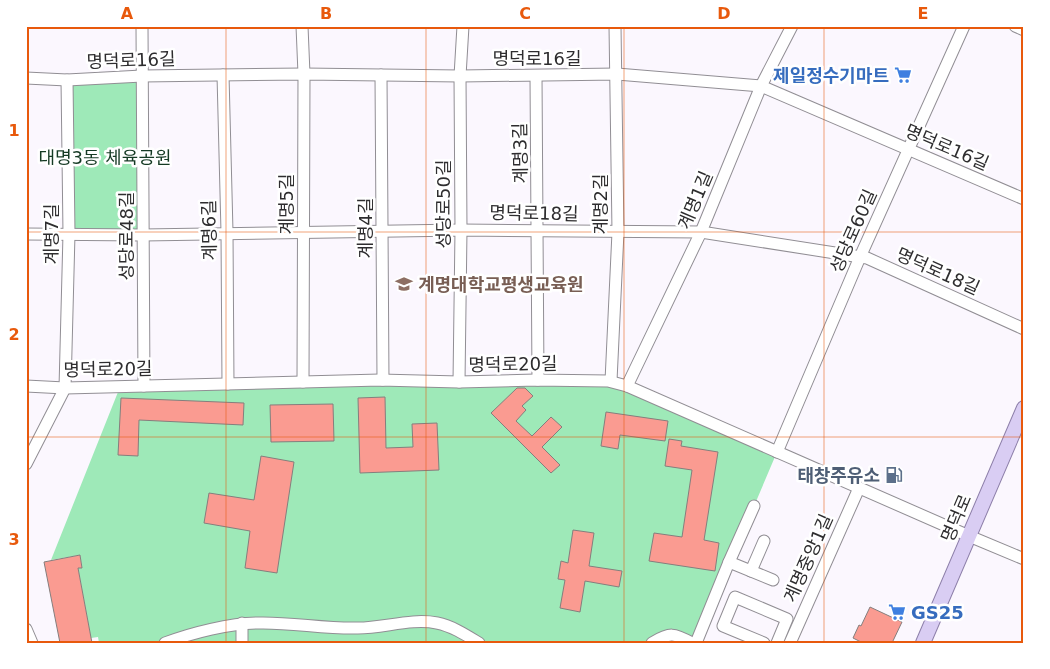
<svg xmlns="http://www.w3.org/2000/svg" width="1050" height="669" viewBox="0 0 1050 669" font-family="'DejaVu Sans','Noto Sans KR',sans-serif">
  <style>
    .green { fill: #9ee9b8 }
    .building { fill: #fa9b91; stroke: #857e7d }
    .lines { fill: none; stroke-linecap: round; stroke-linejoin: round }
    .minor-casing { stroke: #918e94; stroke-width: 13 }
    .major-casing { stroke: #8d7fa9; stroke-width: 16 }
    .minor { stroke: #fff; stroke-width: 11 }
    .major { stroke: #d9cdf3; stroke-width: 14 }
    .grid { fill: none; stroke: #e8590c; stroke-width: 1; stroke-opacity: 0.55 }
    .labels { text-anchor: middle; dominant-baseline: central; stroke-width: 5; stroke-linejoin: round; paint-order: stroke }
    .street-label { font-size: 18px; fill: #2e2d2f; stroke: #fff }
    .shop-label { font-size: 18px; font-weight: bold; fill: #366cbe; stroke: #fff; text-anchor: end }
    .park-label { font-size: 18px; fill: #153a24; stroke: #fff }
    .education-label { font-size: 18px; font-weight: bold; fill: #785e54; stroke: #fff; text-anchor: start }
    .service-label { font-size: 18px; font-weight: bold; fill: #4e5e75; stroke: #fff; text-anchor: end }
    .neatline { fill: none; stroke: #e8590c; stroke-width: 2 }
    .grid-label { font-size: 16px; text-anchor: middle; font-weight: bold; fill: #e8590c }
  </style>
  <rect width="100%" height="100%" fill="#fbf7fe"/>
  <g class="green">
    <path d="M142 76 143 235 69 234 67 80Z"/>
    <path d="M611 381 777 452 696 643H99L98 637 91 638 78 568 82 567 80 555 51 560 120 387Z"/>
  </g>
  <g class="building">
    <path d="M517 388H525L533 396 522 406 526 410 516 421 532 436 551 417 562 427 542 447 560 465 551 473 491 413Z"/>
    <path d="M385 397 386 448 413 447 412 424 437 423 439 470 360 473 358 398Z"/>
    <path d="M121 398 244 403 243 425 139 420 138 456 118 455Z"/>
    <path d="M333 404 334 441 271 442 270 405Z"/>
    <path d="M606 412 668 421 665 441 620 435 618 449 601 446Z"/>
    <path d="M669 439 682 441 681 446 718 452 704 540 719 543 715 571 649 561 654 533 682 537 692 470 665 466Z"/>
    <path d="M261 456 294 462 277 573 245 568 250 531 204 523 209 493 254 500Z"/>
    <path d="M573 530 594 533 589 566 622 571 619 587 585 581 580 612 560 608 565 580 558 579 561 561 568 563Z"/>
    <path d="M80 555 82 568H78L92 643H60L44 562Z"/>
    <path d="M870 607 902 622 892 643H863L853 638 859 625 861 626Z"/>
  </g>
  <g class="lines">
    <g class="minor-casing">
      <g id="minor">
        <path d="M142 26 144 386"/>
        <path d="M302 26 304 74 303 382"/>
        <path d="M1015 26 1024 30"/>
        <path d="M223 75 227 232 228 384"/>
        <path d="M381 75 383 380"/>
        <path d="M536 76 538 380"/>
        <path d="M26 78 67 80 142 76 304 74 460 76 617 74 761 86 1024 199"/>
        <path d="M26 234 143 235 461 230 701 232 867 258 1024 329"/>
        <path d="M611 381 618 232 615 26"/>
        <path d="M459 382 461 230 460 76 463 26"/>
        <path d="M26 386 65 388 380 380 459 382 536 380 608 381 627 386 969 536 1024 559"/>
        <path d="M627 386 701 232 761 86 792 26"/>
        <path d="M777 452 860 257 964 26"/>
        <path d="M26 464 65 388 69 234 67 80"/>
        <path d="M729 562 754 506"/>
        <path d="M751 571 764 541"/>
        <path d="M242 623V643"/>
        <path d="M26 629 32 643"/>
        <path d="M165 643C191 633 231 623 258 623 291 622 324 629 358 628 384 628 411 618 437 623 452 626 466 635 479 643"/>
        <path d="M652 643C670 632 674 633 692 643"/>
        <path d="M696 643 729 562 773 580"/>
        <path d="M764 643 723 626 735 597 787 619 777 643"/>
        <path d="M790 643 859 488"/>
      </g>
    </g>
    <g class="major-casing">
      <path id="major" d="M923 643 1024 408"/>
    </g>
    <use href="#minor" class="minor"/>
    <use href="#major" class="major"/>
  </g>
  <path class="grid" d="M226 26V643M426 26V643M624 26V643M824 26V643M26 232H1024M26 437H1024"/>
  <defs>
    <g id="supermarket-bare" transform="scale(1.35)"><path d="M-6-5.5h2.5l.6 2H6L4.5 2H-2.5L-4.4-4H-6ZM-1.5 3.2a1.3 1.3 0 1 0 .1 0ZM3 3.2a1.3 1.3 0 1 0 .1 0Z" fill="#3f7fe0" stroke="#fff" stroke-width="2.5" paint-order="stroke"/></g>
    <g id="university-bare" transform="scale(1.35)"><path d="M0-5L7-2L0 1L-7-2ZM-4 1L0 2.5L4 1V4Q0 6-4 4Z" fill="#8d6e63" stroke="#fff" stroke-width="2.5" paint-order="stroke"/></g>
    <g id="fuel-bare" transform="scale(1.35)"><path d="M-5.5-6h7V0h2V4h1.3V-2.5L3-4.5l.8-.8L6-3V5H2.5V1h-1V6h-7ZM-4.2-4.7v3.2H.2V-4.7Z" fill="#5c6f8a" stroke="#fff" stroke-width="2.5" paint-order="stroke"/></g>
  </defs>
  <g fill-rule="evenodd">
    <use href="#supermarket-bare" x="903" y="75"/>
    <use href="#university-bare" x="404" y="284"/>
    <use href="#fuel-bare" x="894" y="475"/>
    <use href="#supermarket-bare" x="897" y="612"/>
  </g>
  <g class="labels">
    <g class="street-label">
      <text x="537" y="58">명덕로16길</text>
      <text transform="translate(131 60) rotate(-2)">명덕로16길</text>
      <text transform="translate(947 147) rotate(23)">명덕로16길</text>
      <text transform="translate(520 153) rotate(-91)">계명3길</text>
      <text transform="translate(695 200) rotate(-67)">계명1길</text>
      <text transform="translate(286 204) rotate(-90)">계명5길</text>
      <text transform="translate(443 204) rotate(-90)">성당로50길</text>
      <text transform="translate(600 204) rotate(-90)">계명2길</text>
      <text transform="translate(534 213) rotate(1)">명덕로18길</text>
      <text transform="translate(365 228) rotate(-90)">계명4길</text>
      <text transform="translate(209 230) rotate(-91)">계명6길</text>
      <text transform="translate(853 231) rotate(-66)">성당로60길</text>
      <text transform="translate(51 234) rotate(-90)">계명7길</text>
      <text transform="translate(126 236) rotate(-90)">성당로48길</text>
      <text transform="translate(938 271) rotate(24)">명덕로18길</text>
      <text transform="translate(513 364) rotate(-1)">명덕로20길</text>
      <text transform="translate(108 369) rotate(-1)">명덕로20길</text>
      <text transform="translate(956 518) rotate(-67)">명덕로</text>
      <text transform="translate(808 558) rotate(-66)">계명중앙1길</text>
    </g>
    <g class="shop-label">
      <text x="889" y="75">제일정수기마트</text>
      <text x="911" y="612" text-anchor="start">GS25</text>
    </g>
    <g class="park-label">
      <text x="105" y="157">대명3동 체육공원</text>
    </g>
    <g class="education-label">
      <text x="418" y="284">계명대학교평생교육원</text>
    </g>
    <g class="service-label">
      <text x="880" y="475">태창주유소</text>
    </g>
  </g>
  <rect width="1050" height="669" fill="none" stroke="#ffffff" stroke-width="55"/>
  <rect x="28" y="28" width="994" height="614" class="neatline"/>
  <g class="grid-label">
    <text x="127" y="19">A</text>
    <text x="326" y="19">B</text>
    <text x="525" y="19">C</text>
    <text x="724" y="19">D</text>
    <text x="923" y="19">E</text>
    <text x="14" y="136">1</text>
    <text x="14" y="340">2</text>
    <text x="14" y="545">3</text>
  </g>
</svg>
